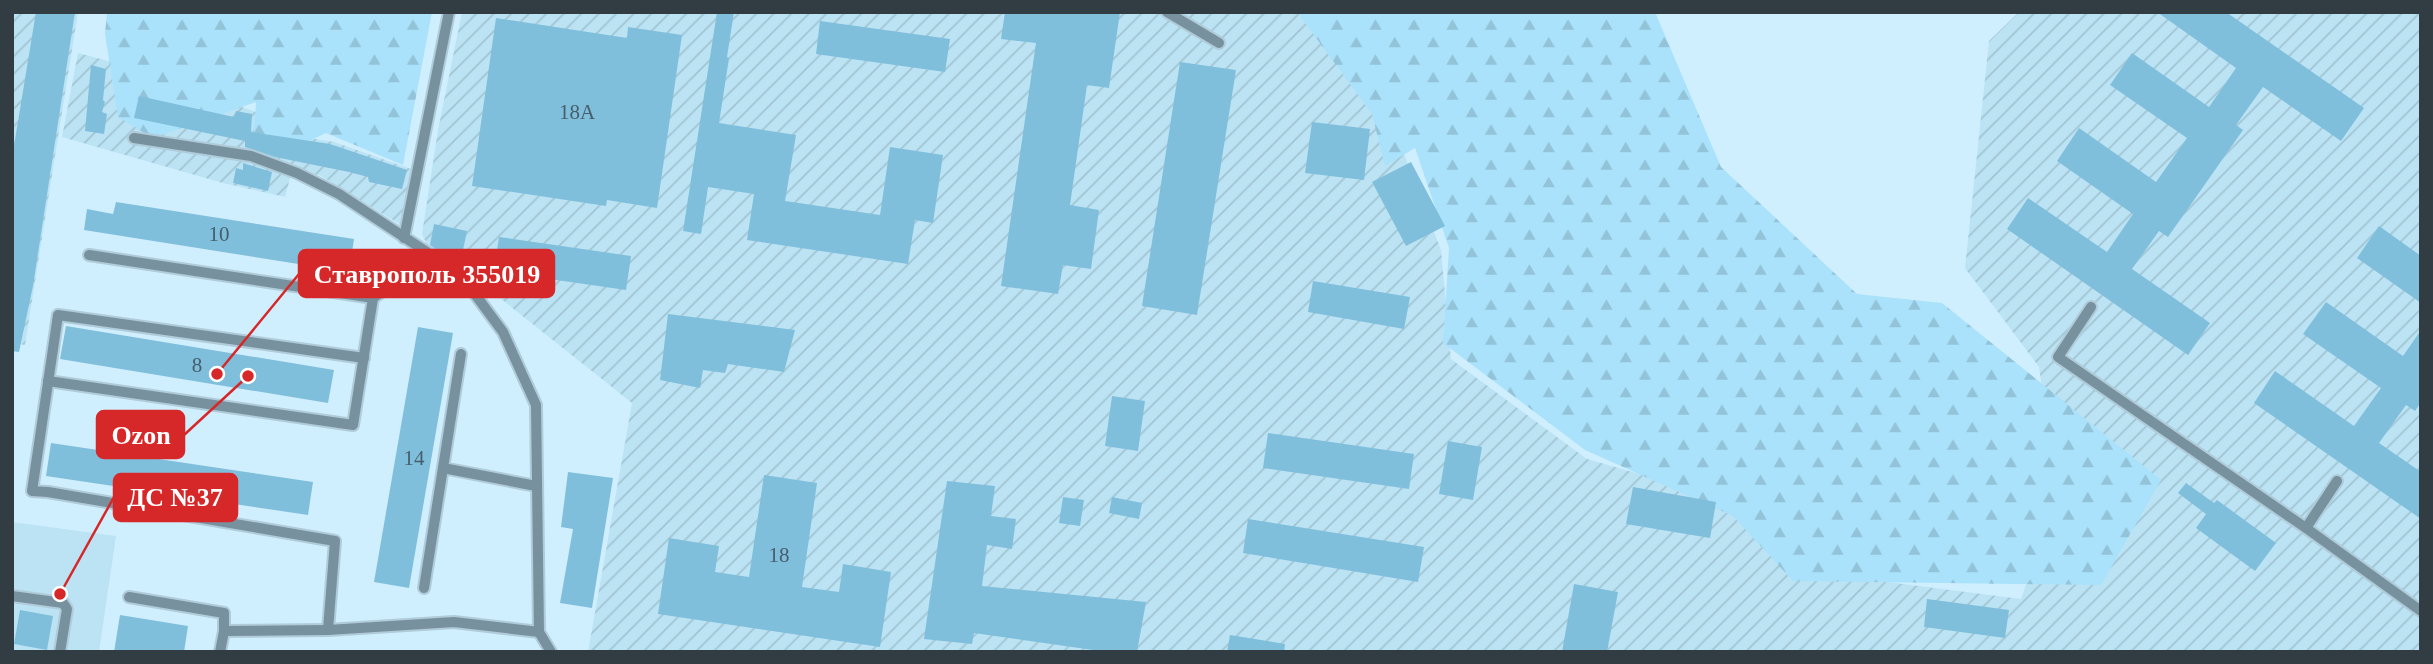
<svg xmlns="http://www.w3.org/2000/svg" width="2433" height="664" viewBox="0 0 2433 664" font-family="Georgia,serif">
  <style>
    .built { fill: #bbe3f4 }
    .industrial { fill: url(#industrial-furrows) }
    .forest { fill: url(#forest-firs) }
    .building { fill: #80bfdc }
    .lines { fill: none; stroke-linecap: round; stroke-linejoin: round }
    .lane-casing { stroke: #b0cbd9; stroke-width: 14 }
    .lane { stroke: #78919e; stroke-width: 10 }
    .labels { text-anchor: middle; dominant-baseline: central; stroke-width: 5; stroke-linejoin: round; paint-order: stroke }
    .number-label { font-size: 21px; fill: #455e69 }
    .leader { fill: none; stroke: #d62828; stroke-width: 2.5 }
    .callout-dot { fill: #d62828; stroke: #fff; stroke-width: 2.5 }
    .callout { fill: #d62828; stroke: #d62828; stroke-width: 2.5 }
    .callout-label { font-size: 26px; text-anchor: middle; font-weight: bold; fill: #fff }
  </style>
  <defs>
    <pattern id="industrial-furrows" width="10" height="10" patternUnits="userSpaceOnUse" patternTransform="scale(1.75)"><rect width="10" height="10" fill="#bbe3f4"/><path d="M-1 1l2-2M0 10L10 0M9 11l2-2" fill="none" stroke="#a1c4d2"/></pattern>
    <pattern id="forest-firs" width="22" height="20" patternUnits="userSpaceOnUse" patternTransform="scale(1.75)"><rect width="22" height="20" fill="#aae2fb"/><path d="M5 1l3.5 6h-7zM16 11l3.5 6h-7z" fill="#93c3d8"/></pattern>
  </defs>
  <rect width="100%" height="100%" fill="#d0effe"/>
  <path class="built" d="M12 522 116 536 99 652H12Z"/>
  <g class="industrial">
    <path d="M12 12H78L25 345 12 343Z"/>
    <path d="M462 12H1310L1396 133 1441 250 1451 359 1587 459 1741 503 1793 570 2021 599 2057 493 2039 367 1965 268 1989 41 2019 12H2421V652H588L632 403 486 287 485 261 429 249 422 234 438 130Z"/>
    <path d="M78 53 116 63 259 113 258 130 334 142 411 169 401 225 321 176 293 167 285 197 223 183 62 137Z"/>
  </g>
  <g class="forest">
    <path d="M107 12H432L403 165 326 133 272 159 253 143 256 102 153 138 118 117 105 34Z"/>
    <path d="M1301 12H1655L1721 167 1857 294 1942 303 2161 480 2101 585 1793 581 1733 516 1585 450 1443 343 1449 248 1415 148 1385 166 1372 114 1300 16Z"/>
  </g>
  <g class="building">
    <path d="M36 12H75L33 286 19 352 12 351V158Z"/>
    <path d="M717 12H734L727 57 729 58 719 123 796 135 785 201 880 215 890 147 943 155 933 223 915 220 908 264 747 240 754 194 708 187 701 234 683 231Z"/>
    <path d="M1005 12H1120L1109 88 1087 85 1070 205 1099 210 1091 269 1063 265 1058 294 1001 286 1036 43 1001 39Z"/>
    <path d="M2157 12H2226L2364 108 2341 141 2263 87 2236 125 2243 130 2168 237 2159 231 2132 269 2210 323 2188 355 2007 229 2028 198 2107 252 2133 214 2057 161 2079 128 2156 182 2187 138 2110 85 2132 53 2209 107 2236 68Z"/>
    <path d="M496 18 627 38 628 27 682 35 657 208 607 200 606 206 472 186Z"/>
    <path d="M820 21 950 39 945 72 816 54Z"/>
    <path d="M1180 62 1236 70 1197 315 1142 306Z"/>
    <path d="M91 65 106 69 103 100 105 102 102 112 107 114 104 134 85 131Z"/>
    <path d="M139 96 234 117 236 111 252 114 251 132 330 144 407 170 402 189 369 182 368 177 349 172 275 157 245 147V141L134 118Z"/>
    <path d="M1312 122 1370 129 1364 180 1305 173Z"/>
    <path d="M1411 162 1445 226 1406 246 1372 182Z"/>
    <path d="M243 163 272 172 268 191 233 183 236 168 243 170Z"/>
    <path d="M116 202 354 239 349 272 84 230 87 209 113 214Z"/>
    <path d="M434 224 467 231 462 255 439 251 430 245Z"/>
    <path d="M2379 226 2421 256V303L2357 258Z"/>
    <path d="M499 237 631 256 626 290 494 271Z"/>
    <path d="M1313 281 1410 297 1404 329 1308 312Z"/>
    <path d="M2326 302 2403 356 2421 330V402L2415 411 2406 405 2379 443 2421 472V519L2254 403 2275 371 2354 426 2381 388 2303 334Z"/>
    <path d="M668 314 795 330 784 372 728 364 725 373 703 370 700 388 660 380Z"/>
    <path d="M66 326 334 370 328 403 60 359Z"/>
    <path d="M418 327 453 333 409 588 374 582Z"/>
    <path d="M1112 396 1145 401 1138 451 1105 446Z"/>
    <path d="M1268 433 1414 454 1409 489 1263 468Z"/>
    <path d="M1448 441 1482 447 1473 500 1439 494Z"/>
    <path d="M51 443 313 482 308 515 46 476Z"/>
    <path d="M568 472 613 478 592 608 560 603 573 529 561 527Z"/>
    <path d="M764 475 817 483 802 587 839 592 843 564 891 572 880 647 658 614 669 538 719 546 715 572 749 577Z"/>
    <path d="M947 481 995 486 991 516 1016 519 1012 549 987 545 982 586 1146 602 1137 652H1107L974 633 972 644 924 639Z"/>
    <path d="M2186 483 2214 503 2217 500 2276 543 2255 571 2196 528 2206 514 2178 493Z"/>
    <path d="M1633 487 1716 502 1710 538 1626 524Z"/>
    <path d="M1063 497 1084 500 1080 526 1059 523Z"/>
    <path d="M1112 497 1142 503 1139 519 1109 513Z"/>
    <path d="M1248 519 1424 547 1418 582 1243 553Z"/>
    <path d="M1574 584 1618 592 1607 652H1562Z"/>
    <path d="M1927 599 2009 610 2005 638 1924 627Z"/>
    <path d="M20 610 53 616 47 650 14 644Z"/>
    <path d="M120 615 188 626 184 652H114Z"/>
    <path d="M1230 635 1285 644 1284 652H1227Z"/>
  </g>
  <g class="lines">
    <g class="lane-casing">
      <g id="lane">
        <path d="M1167 12 1219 43"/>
        <path d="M134 138 251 156 297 173 339 194 460 274 503 332 536 405 539 632 551 652"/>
        <path d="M404 238 449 12"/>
        <path d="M89 255 373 298 413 270 457 273"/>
        <path d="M2091 307 2058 357 2306 528 2421 611"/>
        <path d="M364 358 58 315 32 491 48 492 335 541 328 630 454 622 539 632"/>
        <path d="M48 381 353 425 373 298"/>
        <path d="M443 468 536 486"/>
        <path d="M2306 528 2337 481"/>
        <path d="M424 588 461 354"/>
        <path d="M12 596 63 603 67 609 60 652"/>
        <path d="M129 597 224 613V631"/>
        <path d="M220 652 224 631 328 630"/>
      </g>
    </g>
    <use href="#lane" class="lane"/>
  </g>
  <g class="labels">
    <g class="number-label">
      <text x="577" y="112">18А</text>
      <text x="219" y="234">10</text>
      <text x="197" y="365">8</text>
      <text x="414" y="458">14</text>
      <text x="779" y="555">18</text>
    </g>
  </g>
  <path class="leader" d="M217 374L299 274M248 376L184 435M60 594L114 497"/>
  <g class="callout-dot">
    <circle cx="217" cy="374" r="7"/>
    <circle cx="248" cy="376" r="7"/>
    <circle cx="60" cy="594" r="7"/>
  </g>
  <g class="callout">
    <rect x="299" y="250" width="255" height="47" rx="7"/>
    <rect x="97" y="411" width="87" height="47" rx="7"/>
    <rect x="114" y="474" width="123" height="47" rx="7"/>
  </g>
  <g class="callout-label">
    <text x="427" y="283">Ставрополь 355019</text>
    <text x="141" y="444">Ozon</text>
    <text x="175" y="506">ДС №37</text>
  </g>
  <rect width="2433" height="664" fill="none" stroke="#313d43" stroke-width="28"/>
</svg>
